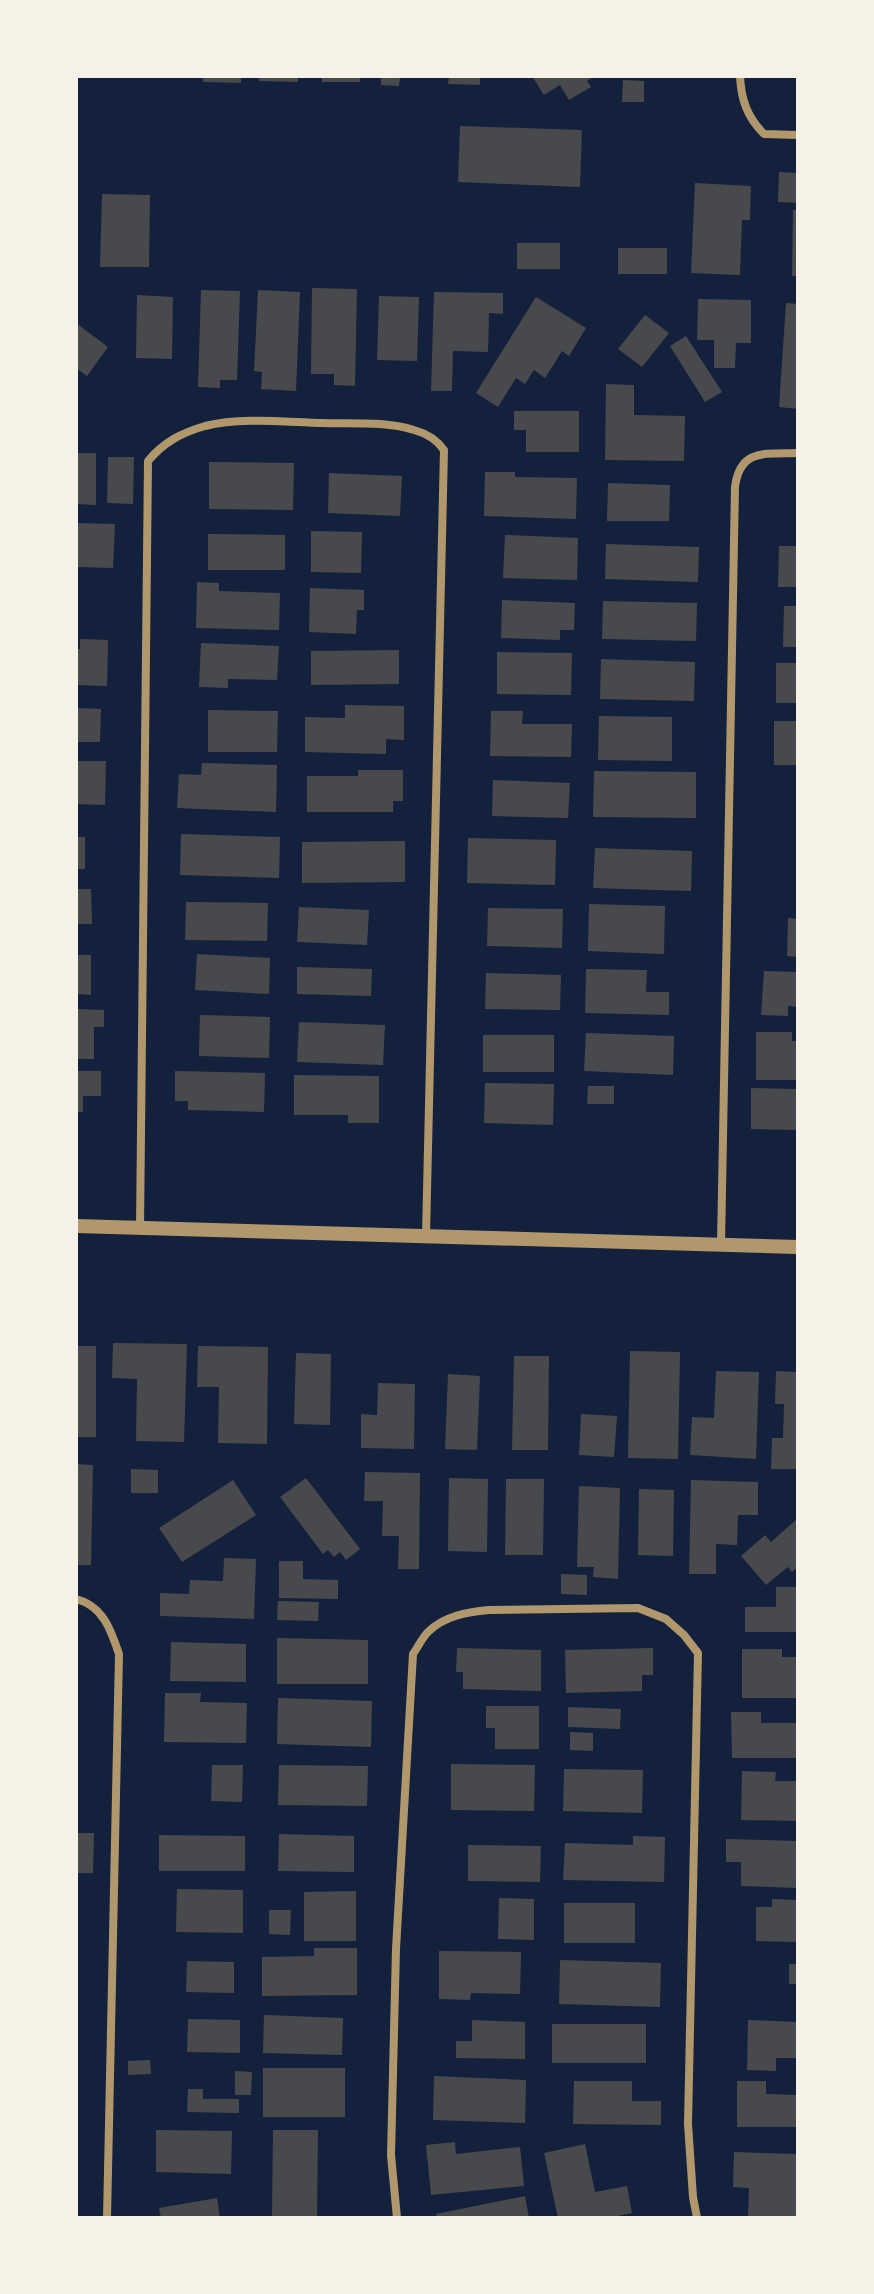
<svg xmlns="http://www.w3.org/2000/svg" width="874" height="2294" viewBox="0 0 874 2294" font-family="Rubik,sans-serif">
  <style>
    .building { fill: #48494c }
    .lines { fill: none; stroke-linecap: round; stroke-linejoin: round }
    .minor { stroke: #b1986c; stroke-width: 8 }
    .tertiary { stroke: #b1986c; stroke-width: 14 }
  </style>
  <rect width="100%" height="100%" fill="#14213d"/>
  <g class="building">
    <path d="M203 76H241V83L203 82Z"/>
    <path d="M259 76H298V82L259 81Z"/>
    <rect x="322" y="76" width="38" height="6"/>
    <path d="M381 76H400L399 86 381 85Z"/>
    <path d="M449 76H480V85L448 84Z"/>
    <path d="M532 76H595L587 81 591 87 569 100 560 85 544 95Z"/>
    <path d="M623 80 644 81V102H622Z"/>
    <path d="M460 126 582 130 580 187 458 182Z"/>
    <path d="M779 172 798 173V203L778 202Z"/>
    <path d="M695 183 751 186 750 220H742L740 275 691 273Z"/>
    <path d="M102 194 150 195 149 267H100Z"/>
    <path d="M793 210H798V276H792Z"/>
    <rect x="517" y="243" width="43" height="26"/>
    <rect x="618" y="248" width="49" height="26"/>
    <path d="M312 288 357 289 355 386 334 385V374H311Z"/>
    <path d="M201 290 240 291 237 380H220V388L198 387Z"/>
    <path d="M258 290 300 292 296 391 261 389 262 372 254 371Z"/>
    <path d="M434 292 503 293V314L489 313 488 352 453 351 452 391H431Z"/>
    <path d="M137 295 173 297 172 359 136 358Z"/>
    <path d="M379 296 419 297 417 361 377 360Z"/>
    <path d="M536 297 586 328 569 356 562 351 545 378 534 370 525 384 516 378 498 407 476 393Z"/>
    <path d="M698 299 751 300V343H736L735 368H714V340H697Z"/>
    <path d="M786 303 798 304V409L779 407Z"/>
    <path d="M645 315 669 333 642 367 618 349Z"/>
    <path d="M76 323 108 347 87 376 76 368Z"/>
    <path d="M686 336 722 392 705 402 670 346Z"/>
    <path d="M606 384 634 385V415L685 416 684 461 605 460Z"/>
    <path d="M514 411H579V452H526V430H514Z"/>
    <path d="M76 453H96V505L76 504Z"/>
    <path d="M108 457H134L133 504 107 503Z"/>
    <path d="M209 462 294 463 293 510 209 509Z"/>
    <path d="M485 472H515V477L577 478 576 519 484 516Z"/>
    <path d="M329 473 402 476 400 516 328 513Z"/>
    <path d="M608 483 670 485 669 521H607Z"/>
    <path d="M76 523 115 524 113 568 76 567Z"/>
    <path d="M311 531 362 532 361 573 311 572Z"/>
    <path d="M208 534 285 535V570H208Z"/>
    <path d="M505 535 578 538 577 580 503 578Z"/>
    <path d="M606 544 699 547 698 582 605 579Z"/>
    <path d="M779 546H798V587H778Z"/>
    <path d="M197 582 219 583V591L280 593 279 630 196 628Z"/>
    <path d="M310 588 364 590V610H357L356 634 309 632Z"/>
    <path d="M502 600 575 603 574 630H560V640L501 638Z"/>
    <path d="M603 601 697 603 696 641 602 639Z"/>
    <path d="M784 606H798V647H783Z"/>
    <path d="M80 639 108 640 107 686 76 685V649H80Z"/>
    <path d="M201 643 279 646 277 680 228 679V688L199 687Z"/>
    <path d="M399 650V684L311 685V651Z"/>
    <path d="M497 652 572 653 571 695 497 694Z"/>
    <path d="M601 659 695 662 694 701 600 699Z"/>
    <rect x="776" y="663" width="22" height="40"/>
    <path d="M345 705 404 706V740L386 739V754L305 752V717L345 718Z"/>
    <path d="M76 708 101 709 100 742H76Z"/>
    <path d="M208 710 278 711 277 752H208Z"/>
    <path d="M491 711H523L522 724H572L571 757 490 756Z"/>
    <path d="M599 716 672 717V761L598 760Z"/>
    <rect x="774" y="721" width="24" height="44"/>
    <path d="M76 761H106L105 805 76 804Z"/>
    <path d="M202 763 277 765 276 812 177 808 179 774 201 775Z"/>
    <path d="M358 770H403V801H393V812H307V776H358Z"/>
    <path d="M594 771 696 772V818L593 817Z"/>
    <path d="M493 780 570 783 568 818 492 816Z"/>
    <path d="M181 834 280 837 279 878 180 875Z"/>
    <rect x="76" y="837" width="9" height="32"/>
    <path d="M468 838 556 840 555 885 467 883Z"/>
    <path d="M405 841V882L302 883V842Z"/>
    <path d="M595 848 692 851 691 891 593 888Z"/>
    <path d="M76 889H91L92 924H76Z"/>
    <path d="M186 902 268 903 267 941 185 940Z"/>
    <path d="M589 904 665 906 664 954 588 951Z"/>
    <path d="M299 907 369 910 367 945 297 942Z"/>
    <path d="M488 908 563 909 562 948 487 946Z"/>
    <path d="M788 918 798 919V957L787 956Z"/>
    <path d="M197 954 270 958 269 994 195 990Z"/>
    <path d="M76 955H91V995L76 994Z"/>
    <path d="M297 967 372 969 371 996 297 994Z"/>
    <path d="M586 969 647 970 646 992H669V1015L585 1013Z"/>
    <path d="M764 971 798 972V1007L788 1006V1016L761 1015Z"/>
    <path d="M486 973 561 975 560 1010 485 1009Z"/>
    <path d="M76 1009 104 1010V1027H94V1059H76Z"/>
    <path d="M200 1015 270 1017 269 1058 199 1056Z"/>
    <path d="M299 1022 385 1025 383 1065 297 1062Z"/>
    <path d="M756 1032H792V1041H798V1080H756Z"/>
    <path d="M586 1033 674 1036 673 1075 584 1071Z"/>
    <rect x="483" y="1035" width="71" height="37"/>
    <path d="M76 1071H101V1096H83V1112H76Z"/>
    <path d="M175 1071 265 1073 264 1112 188 1110V1101H175Z"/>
    <path d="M294 1075 379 1076V1123H348V1115H294Z"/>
    <path d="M485 1083 554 1084 553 1125 484 1123Z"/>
    <path d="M588 1086H614V1104H587Z"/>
    <path d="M751 1088 798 1089V1130L751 1129Z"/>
    <path d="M113 1343 187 1344 184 1442 136 1441 137 1379 112 1378Z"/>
    <rect x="76" y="1346" width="20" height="91"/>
    <path d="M198 1346 268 1347 267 1444 218 1443 219 1387H197Z"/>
    <path d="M630 1351 680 1352 678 1459 628 1458Z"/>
    <path d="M296 1353 331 1354 330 1425 294 1424Z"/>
    <path d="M514 1356H549L548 1450H512Z"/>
    <path d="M716 1371 759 1372 756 1459 690 1455 692 1417 714 1418Z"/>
    <path d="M776 1371 798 1372V1469H771L772 1438H783L784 1404H775Z"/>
    <path d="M448 1374 480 1376 477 1450 445 1449Z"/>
    <path d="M378 1383 415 1384 414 1449 361 1448V1414L377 1415Z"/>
    <path d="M581 1414 617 1416 614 1457 579 1455Z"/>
    <path d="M76 1464 93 1465 91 1565H76Z"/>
    <path d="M131 1469 158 1470V1493H131Z"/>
    <path d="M365 1472 420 1473 419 1569H398L399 1536H382L383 1501H364Z"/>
    <path d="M306 1478 360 1549 346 1560 340 1552 334 1557 328 1550 323 1554 280 1497Z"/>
    <path d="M449 1478 488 1479 487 1552 448 1551Z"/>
    <path d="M506 1479H544L543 1555H505Z"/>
    <path d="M233 1480 256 1515 182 1562 159 1528Z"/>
    <path d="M691 1480 758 1482V1515H738L737 1545 716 1544V1574H689Z"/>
    <path d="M579 1486 620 1488 618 1579 593 1577 594 1567H577Z"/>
    <path d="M639 1489 674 1490 673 1556 638 1555Z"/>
    <path d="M798 1518V1567L792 1572 788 1567 766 1585 741 1556 765 1535 771 1542Z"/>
    <path d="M224 1558 256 1559 254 1619 160 1616V1593L189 1594 190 1580 223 1581Z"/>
    <path d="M279 1561H303V1579L338 1580V1599L279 1598Z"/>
    <path d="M561 1574 587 1575V1595L561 1594Z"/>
    <path d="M776 1587H798V1632H745V1607H776Z"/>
    <path d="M278 1601 319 1602 318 1621 277 1620Z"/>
    <path d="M277 1638 368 1640V1684H277Z"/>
    <path d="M171 1642 246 1644V1682L170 1681Z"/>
    <path d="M457 1648 541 1650V1691L463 1689V1672H456Z"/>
    <path d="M653 1648V1675H642V1691L566 1693 565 1650Z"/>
    <path d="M742 1649H782V1657H798V1698H742Z"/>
    <path d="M165 1693H201L200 1702 247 1703 246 1743 164 1742Z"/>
    <path d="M278 1698 372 1701 371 1747 277 1744Z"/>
    <path d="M486 1706H539V1749H495V1728H486Z"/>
    <path d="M568 1707 621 1709 620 1729 568 1727Z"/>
    <path d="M731 1712H761V1723H798V1758H732Z"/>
    <path d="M570 1732 593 1733V1751L570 1750Z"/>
    <path d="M451 1764 535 1765 534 1811 451 1810Z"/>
    <path d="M212 1765H243L242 1802 211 1801Z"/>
    <path d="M279 1765 368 1766 367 1806 278 1805Z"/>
    <path d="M564 1769 643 1770 642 1813 563 1811Z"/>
    <path d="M742 1771 776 1772 775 1781H798V1821L741 1820Z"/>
    <path d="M76 1833H94L93 1873H76Z"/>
    <path d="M279 1834 354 1836V1872L278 1871Z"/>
    <path d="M159 1835 245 1836V1871H159Z"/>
    <path d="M633 1836 665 1837 664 1882 563 1880 565 1843 633 1845Z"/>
    <path d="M726 1839 798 1841V1888L741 1886V1862H726Z"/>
    <path d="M468 1845 541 1846 540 1882 468 1881Z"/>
    <path d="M177 1889 243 1890V1933L176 1932Z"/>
    <path d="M356 1891V1941H304V1892Z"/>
    <path d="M499 1898 534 1899V1940L498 1939Z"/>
    <path d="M772 1899 798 1900V1942L756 1941V1907H772Z"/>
    <rect x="564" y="1903" width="71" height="40"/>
    <path d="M269 1910H291L290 1935 269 1934Z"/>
    <path d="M314 1948H357V1995L262 1996V1957L314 1956Z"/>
    <path d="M439 1951 521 1952 520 1994 471 1993 470 2000 439 1999Z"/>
    <path d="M560 1960 661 1963 660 2007 559 2004Z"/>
    <path d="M187 1961 234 1962V1993L186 1992Z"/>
    <rect x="789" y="1964" width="9" height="20"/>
    <path d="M264 2015 343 2018 342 2055 263 2053Z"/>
    <path d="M188 2019 240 2020V2053L187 2052Z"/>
    <path d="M472 2020 525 2022V2059L456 2058V2041H472Z"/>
    <path d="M748 2020 798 2022V2058H776V2071L747 2070Z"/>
    <rect x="552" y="2024" width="94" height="39"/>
    <path d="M150 2060 151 2074 128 2075V2061Z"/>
    <rect x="263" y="2068" width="82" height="49"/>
    <path d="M235 2071 252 2072 251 2095H235Z"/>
    <path d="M434 2076 526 2080 525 2123 433 2120Z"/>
    <path d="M574 2081H632V2101H661V2125L573 2124Z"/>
    <path d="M737 2081H766V2094L798 2095V2127H737Z"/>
    <path d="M188 2089H203V2099H239V2113L187 2112Z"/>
    <path d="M156 2130 232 2131 231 2174 156 2172Z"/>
    <path d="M273 2130H318L317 2218H272Z"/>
    <path d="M455 2142 456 2154 520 2147 524 2186 431 2195 426 2145Z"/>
    <path d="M585 2144 595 2192 627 2186 632 2213 609 2218H558L544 2153Z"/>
    <path d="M734 2152 798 2154 796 2218H748L749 2188 733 2187Z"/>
    <path d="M525 2196 529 2218H437L436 2214Z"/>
    <path d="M217 2198 220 2218H161L159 2208Z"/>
  </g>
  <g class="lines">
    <g class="minor">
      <path d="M740 76C741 99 747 117 764 134L798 135"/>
      <path d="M140 1228 148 461C164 442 181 433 205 426 242 417 284 422 322 423 352 424 385 421 414 430 425 433 437 440 444 450L426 1236"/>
      <path d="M721 1244 735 487C740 448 766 454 798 453"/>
      <path d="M76 1599C103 1606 111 1630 119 1654L107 2218"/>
      <path d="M397 2218 391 2155 396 1949 413 1654C418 1647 422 1638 428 1632 444 1616 467 1612 489 1610L638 1608 666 1619 684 1635 698 1653 688 2124 693 2197 697 2218"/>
    </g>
    <path class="tertiary" d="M76 1226 798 1247"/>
  </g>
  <rect width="874" height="2294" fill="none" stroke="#f6f1e7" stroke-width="156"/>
</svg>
